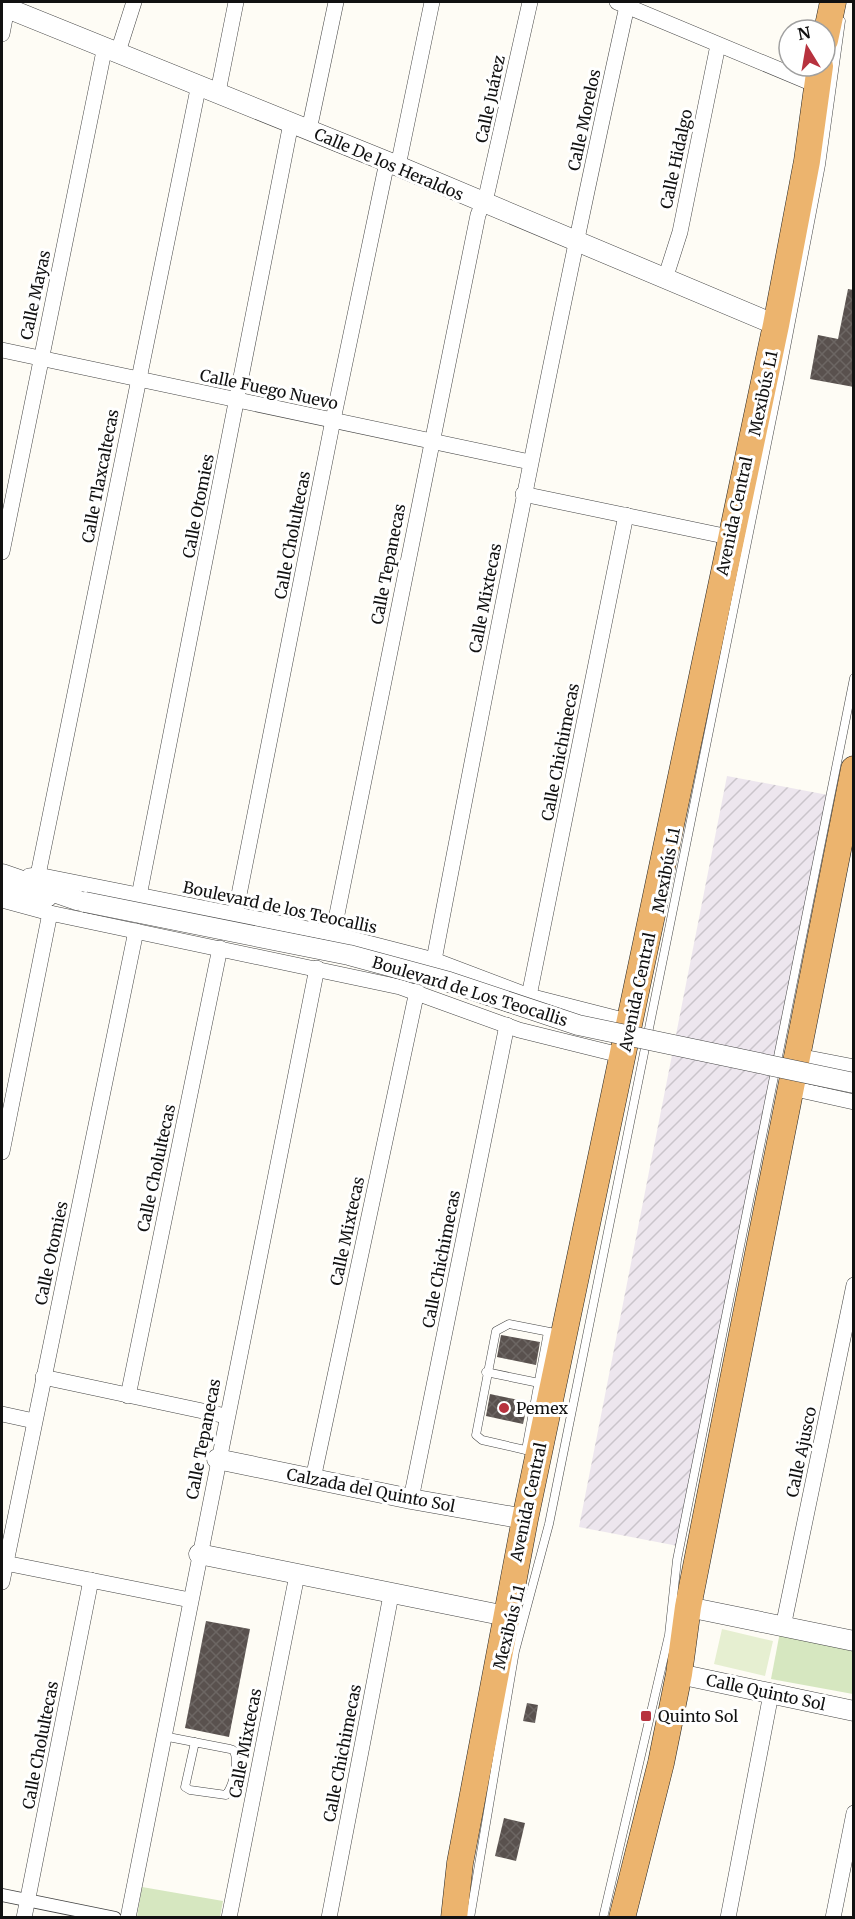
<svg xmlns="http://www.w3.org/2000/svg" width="855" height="1919" viewBox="0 0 855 1919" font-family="Merriweather,serif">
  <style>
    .industrial { fill: url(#industrial-furrows) }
    .park { fill: #d6e7c0 }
    .pitch { fill: #e6efd1 }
    .building { fill: url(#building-cross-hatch) }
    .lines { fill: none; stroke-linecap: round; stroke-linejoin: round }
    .service-casing { stroke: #444; stroke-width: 9 }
    .pedestrian-casing { stroke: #444; stroke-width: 14 }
    .minor-casing { stroke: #444; stroke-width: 16 }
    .tertiary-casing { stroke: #444; stroke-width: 21 }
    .trunk-casing { stroke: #222; stroke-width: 27 }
    .service { stroke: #fff; stroke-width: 8 }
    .pedestrian { stroke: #fff; stroke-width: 12 }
    .minor { stroke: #fff; stroke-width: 15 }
    .tertiary { stroke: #fff; stroke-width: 20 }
    .trunk { stroke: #ecb46e; stroke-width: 26 }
    .tertiary-bridge-casing { stroke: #444; stroke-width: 21; stroke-linecap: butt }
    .tertiary-bridge { stroke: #fff; stroke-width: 20 }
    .poi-dot { fill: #b7323e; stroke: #fff; stroke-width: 2 }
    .labels { text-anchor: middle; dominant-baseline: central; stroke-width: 6; stroke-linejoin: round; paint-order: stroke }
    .street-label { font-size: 16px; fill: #111; stroke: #fff }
    .poi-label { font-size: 16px; fill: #111; stroke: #fff; text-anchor: start }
  </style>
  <defs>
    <pattern id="industrial-furrows" width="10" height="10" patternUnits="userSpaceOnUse" patternTransform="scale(1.5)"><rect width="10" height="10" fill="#ede6ee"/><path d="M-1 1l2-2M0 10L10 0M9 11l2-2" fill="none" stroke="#cac4cb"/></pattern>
    <pattern id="building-cross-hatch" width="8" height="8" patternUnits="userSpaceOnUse" patternTransform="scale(1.5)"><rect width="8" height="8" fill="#59514e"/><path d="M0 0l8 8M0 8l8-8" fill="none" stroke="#6c6663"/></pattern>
  </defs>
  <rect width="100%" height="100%" fill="#fefcf5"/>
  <path class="industrial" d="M727 776 828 795 678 1546 579 1527Z"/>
  <g class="park">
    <path d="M780 1632 853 1646V1694L771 1679Z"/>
    <path d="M142 1887 223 1901 220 1917H137Z"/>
  </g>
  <path class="pitch" d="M722 1629 773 1641 765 1676 714 1664Z"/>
  <g class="building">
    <path d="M848 289 854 290V387L810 379 818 335 838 339Z"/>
    <path d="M501 1335 540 1342 536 1365 497 1357Z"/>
    <path d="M490 1394 528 1402 523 1424 486 1416Z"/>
    <path d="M206 1621 250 1629 229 1737 185 1728Z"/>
    <path d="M527 1703 538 1705 535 1723 523 1721Z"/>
    <path d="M504 1818 525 1823 516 1861 495 1856Z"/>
  </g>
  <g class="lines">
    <g class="service-casing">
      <g id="service">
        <path d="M486 1372 544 1384"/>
        <path d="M526 1450 548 1332"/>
        <path d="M534 1452 482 1440 476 1435 496 1331 509 1324 560 1334"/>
        <path d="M163 1736 230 1749 233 1750C240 1760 233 1786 226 1795L190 1790 185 1787 195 1742"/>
        <path d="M470 1918 515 1651 549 1524 780 379 821 165 841 21"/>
        <path d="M603 1918 669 1635 677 1560 854 678"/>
      </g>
    </g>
    <g class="pedestrian-casing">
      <path id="pedestrian" d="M2 1895 115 1918"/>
    </g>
    <g class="minor-casing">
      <g id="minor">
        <path d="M617 2 816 85"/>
        <path d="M2 34 7 8"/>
        <path d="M118 52 134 2"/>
        <path d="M218 92 236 2"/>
        <path d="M309 130 336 2"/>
        <path d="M398 166 432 2"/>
        <path d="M665 279 680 232 718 45"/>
        <path d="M2 350 530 462"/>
        <path d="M523 494 729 537"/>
        <path d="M2 552 105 46"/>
        <path d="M38 875 199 84"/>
        <path d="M29 876 38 875 333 934 434 960 529 996 631 1022"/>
        <path d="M139 896 291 123"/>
        <path d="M2 900 50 913 400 987 519 1030 624 1056"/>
        <path d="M235 915 333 420 387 162"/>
        <path d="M333 934 478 215 487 193 530 2"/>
        <path d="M434 960C495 641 557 323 627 6"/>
        <path d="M529 996 626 515"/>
        <path d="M798 1056 854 1067"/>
        <path d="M791 1088 854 1102"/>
        <path d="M2 1152 50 913"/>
        <path d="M43 1377 226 1416"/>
        <path d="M128 1396 220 948"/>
        <path d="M2 1414 34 1421"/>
        <path d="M313 1479 417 991"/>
        <path d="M411 1499 507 1025"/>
        <path d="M5 1563 190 1600"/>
        <path d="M2 1582 136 931"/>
        <path d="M783 1627 854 1285"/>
        <path d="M24 1918 91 1580"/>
        <path d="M128 1918 317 968"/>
        <path d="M229 1918 297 1575"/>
        <path d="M329 1918 391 1595"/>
        <path d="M728 1918 771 1694"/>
        <path d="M833 1918 854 1813"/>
      </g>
    </g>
    <g class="tertiary-casing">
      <g id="tertiary">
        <path d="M2 6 398 166 776 325"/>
        <path d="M2 874 77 900"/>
        <path d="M2 894 47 897"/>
        <path d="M217 1459 411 1499 525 1519"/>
        <path d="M199 1554 506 1616"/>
        <path d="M688 1607 854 1641"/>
        <path d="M679 1674 854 1711"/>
      </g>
    </g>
    <g class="trunk-casing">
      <g id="trunk">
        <path d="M825 40 833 2"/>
        <path d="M454 1918 460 1863 525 1519 776 325 807 161 820 66"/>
        <path d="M622 1918 661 1763 679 1674 688 1607 854 769"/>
      </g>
    </g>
    <use href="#service" class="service"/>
    <use href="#pedestrian" class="pedestrian"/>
    <use href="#minor" class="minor"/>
    <use href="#tertiary" class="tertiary"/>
    <use href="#trunk" class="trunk"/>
    <g class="tertiary-bridge-casing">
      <path id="tertiary-bridge" d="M85 902 349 955 449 982 578 1025 854 1083"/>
    </g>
    <use href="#tertiary-bridge" class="tertiary-bridge"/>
  </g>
  <g class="poi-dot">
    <circle cx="504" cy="1408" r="6"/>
    <rect x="640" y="1710" width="12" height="12" rx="3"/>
  </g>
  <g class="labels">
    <g class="street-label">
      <text transform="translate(490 99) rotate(-78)">Calle Juárez</text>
      <text transform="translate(584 120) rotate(-78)">Calle Morelos</text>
      <text transform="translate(676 159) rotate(-78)">Calle Hidalgo</text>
      <text transform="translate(389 164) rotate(23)">Calle De los Heraldos</text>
      <text transform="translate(35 295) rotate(-78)">Calle Mayas</text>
      <text transform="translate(269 389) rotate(12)">Calle Fuego Nuevo</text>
      <text transform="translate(763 393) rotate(-78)">Mexibús L1</text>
      <text transform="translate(100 476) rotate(-79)">Calle Tlaxcaltecas</text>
      <text transform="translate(198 506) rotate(-79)">Calle Otomies</text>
      <text transform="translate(734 516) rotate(-78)">Avenida Central</text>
      <text transform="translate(292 535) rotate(-79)">Calle Cholultecas</text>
      <text transform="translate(388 564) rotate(-79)">Calle Tepanecas</text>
      <text transform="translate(485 598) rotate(-79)">Calle Mixtecas</text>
      <text transform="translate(560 752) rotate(-79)">Calle Chichimecas</text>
      <text transform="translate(666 870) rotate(-79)">Mexibús L1</text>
      <text transform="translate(280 907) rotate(12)">Boulevard de los Teocallis</text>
      <text transform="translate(470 991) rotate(17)">Boulevard de Los Teocallis</text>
      <text transform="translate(637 992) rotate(-78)">Avenida Central</text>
      <text transform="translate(156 1168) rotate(-78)">Calle Cholultecas</text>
      <text transform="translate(347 1231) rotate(-78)">Calle Mixtecas</text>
      <text transform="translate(51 1253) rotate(-78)">Calle Otomies</text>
      <text transform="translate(441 1259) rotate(-79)">Calle Chichimecas</text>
      <text transform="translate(203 1439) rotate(-79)">Calle Tepanecas</text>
      <text transform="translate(801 1452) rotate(-78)">Calle Ajusco</text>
      <text transform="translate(371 1490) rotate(11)">Calzada del Quinto Sol</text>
      <text transform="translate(528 1502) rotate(-78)">Avenida Central</text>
      <text transform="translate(509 1627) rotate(-76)">Mexibús L1</text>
      <text transform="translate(766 1692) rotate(12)">Calle Quinto Sol</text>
      <text transform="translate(245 1743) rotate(-79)">Calle Mixtecas</text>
      <text transform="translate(40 1745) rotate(-79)">Calle Cholultecas</text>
      <text transform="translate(342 1753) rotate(-79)">Calle Chichimecas</text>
    </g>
    <g class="poi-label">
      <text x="516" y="1408">Pemex</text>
      <text x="658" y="1716">Quinto Sol</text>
    </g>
  </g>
  <rect width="855" height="1919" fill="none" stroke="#111111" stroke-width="6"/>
  <g transform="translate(807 48) rotate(349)"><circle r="28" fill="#ffffff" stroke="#a0a0a0" stroke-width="1.5"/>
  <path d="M0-4.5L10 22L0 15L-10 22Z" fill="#b7323e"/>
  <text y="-9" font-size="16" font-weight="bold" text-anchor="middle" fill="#111111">N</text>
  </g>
</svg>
